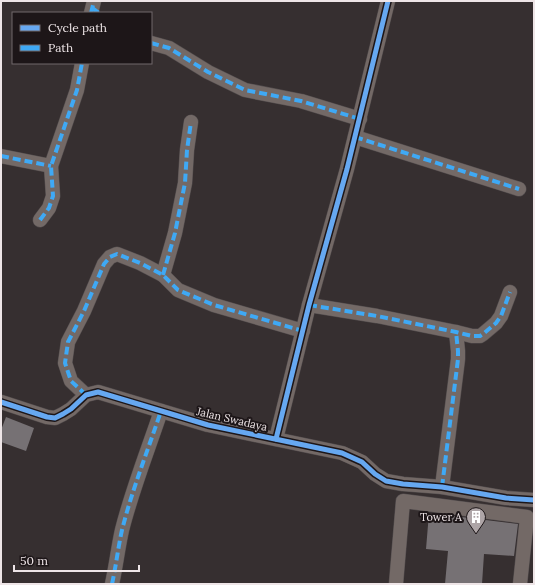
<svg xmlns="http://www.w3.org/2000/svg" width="535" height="585" viewBox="0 0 535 585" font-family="Lora,serif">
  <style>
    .building { fill: #767174 }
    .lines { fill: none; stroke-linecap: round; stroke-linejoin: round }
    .street-casing { stroke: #534d4e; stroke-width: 15 }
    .street { stroke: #736966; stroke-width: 14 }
    .quiet { stroke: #3fa9f5; stroke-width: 4; stroke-dasharray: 8 4; stroke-linecap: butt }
    .cycleway-casing { stroke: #1d1618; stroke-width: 8 }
    .cycleway { stroke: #66a8f1; stroke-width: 5 }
    .labels { text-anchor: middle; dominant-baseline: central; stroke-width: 4; stroke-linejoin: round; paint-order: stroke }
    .street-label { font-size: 11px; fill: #eee5e7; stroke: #1d1618 }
    .poi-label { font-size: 11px; fill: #eee5e7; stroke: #1d1618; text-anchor: end }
  </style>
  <rect width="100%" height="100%" fill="#362f30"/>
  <g class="building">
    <path d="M6 417 34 428 26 451 1 442V430Z"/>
    <path d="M429 513 518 524 514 556 484 554 482 584H445L448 551 426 549Z"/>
  </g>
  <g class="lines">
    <g class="street-casing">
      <g id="street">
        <path d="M91 13 94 1"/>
        <path d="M151 43 169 48 208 72 245 90 301 101 360 119"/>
        <path d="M355 137 519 189"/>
        <path d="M1 156 51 166"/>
        <path d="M40 220 49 208 53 196 51 166 77 90 82 63"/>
        <path d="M163 275 175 233 185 183 187 150 191 122"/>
        <path d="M309 305 377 316 456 332 472 336H480L483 334 496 323 501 316 510 292"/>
        <path d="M86 395 71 381 65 363 68 342 84 311 104 264 110 257 117 254 140 263 163 275 178 290 214 305 303 331"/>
        <path d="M1 402 47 417 55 418 63 414 71 409 86 395 98 392 208 425 342 453 362 462 375 474 386 481 403 484 442 487 506 498 534 500"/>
        <path d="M276 439 309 305 347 169 388 1"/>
        <path d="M442 487 458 359V351L456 332"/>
        <path d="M112 584C116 566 118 548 122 530 132 490 148 450 161 411"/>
        <path d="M396 584 403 501 527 517 520 584"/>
      </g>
    </g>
    <use href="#street" class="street"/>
    <g class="quiet">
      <path d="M92 8 99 13"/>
      <path d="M91 13 94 1"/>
      <path d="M151 43 169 48 208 72 245 90 301 101 360 119"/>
      <path d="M355 137 519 189"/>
      <path d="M1 156 51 166"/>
      <path d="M40 220 49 208 53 196 51 166 77 90 82 63"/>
      <path d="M163 275 175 233 185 183 187 150 191 122"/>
      <path d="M309 305 377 316 456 332 472 336H480L483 334 496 323 501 316 510 292"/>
      <path d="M86 395 71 381 65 363 68 342 84 311 104 264 110 257 117 254 140 263 163 275 178 290 214 305 303 331"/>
      <path d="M442 487 458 359V351L456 332"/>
      <path d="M112 584C116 566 118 548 122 530 132 490 148 450 161 411"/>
    </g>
    <g class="cycleway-casing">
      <g id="cycleway">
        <path d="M1 402 47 417 55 418 63 414 71 409 86 395 98 392 208 425 342 453 362 462 375 474 386 481 403 484 442 487 506 498 534 500"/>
        <path d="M276 439 309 305 347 169 388 1"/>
      </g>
    </g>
    <use href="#cycleway" class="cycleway"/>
  </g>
  <defs>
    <g id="building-pin" transform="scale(1)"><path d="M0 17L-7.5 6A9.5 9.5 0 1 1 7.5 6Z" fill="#aea5a7" stroke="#1d1618"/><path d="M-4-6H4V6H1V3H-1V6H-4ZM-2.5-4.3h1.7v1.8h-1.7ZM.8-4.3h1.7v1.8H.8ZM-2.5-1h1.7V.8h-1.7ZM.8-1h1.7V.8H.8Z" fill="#fff"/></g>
  </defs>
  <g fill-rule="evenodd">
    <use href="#building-pin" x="476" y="517"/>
  </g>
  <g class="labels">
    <g class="street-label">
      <text transform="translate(232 419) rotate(13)">Jalan Swadaya</text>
    </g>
    <g class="poi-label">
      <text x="462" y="517">Tower A</text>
    </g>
  </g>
  <rect width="535" height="585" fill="none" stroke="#eee5e7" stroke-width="4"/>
  <rect x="12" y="12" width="140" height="52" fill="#1d1618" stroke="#71696b"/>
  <rect x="20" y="25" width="20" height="6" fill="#66a8f1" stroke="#71696b"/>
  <text x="48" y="32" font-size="12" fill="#eee5e7">Cycle path</text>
  <rect x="20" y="45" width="20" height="6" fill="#3fa9f5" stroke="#71696b"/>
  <text x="48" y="52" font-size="12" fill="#eee5e7">Path</text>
  <path d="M14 565v6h125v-6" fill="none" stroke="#eee5e7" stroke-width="2"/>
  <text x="20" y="565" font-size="12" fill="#eee5e7" stroke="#1d1618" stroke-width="3" paint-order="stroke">50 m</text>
</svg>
